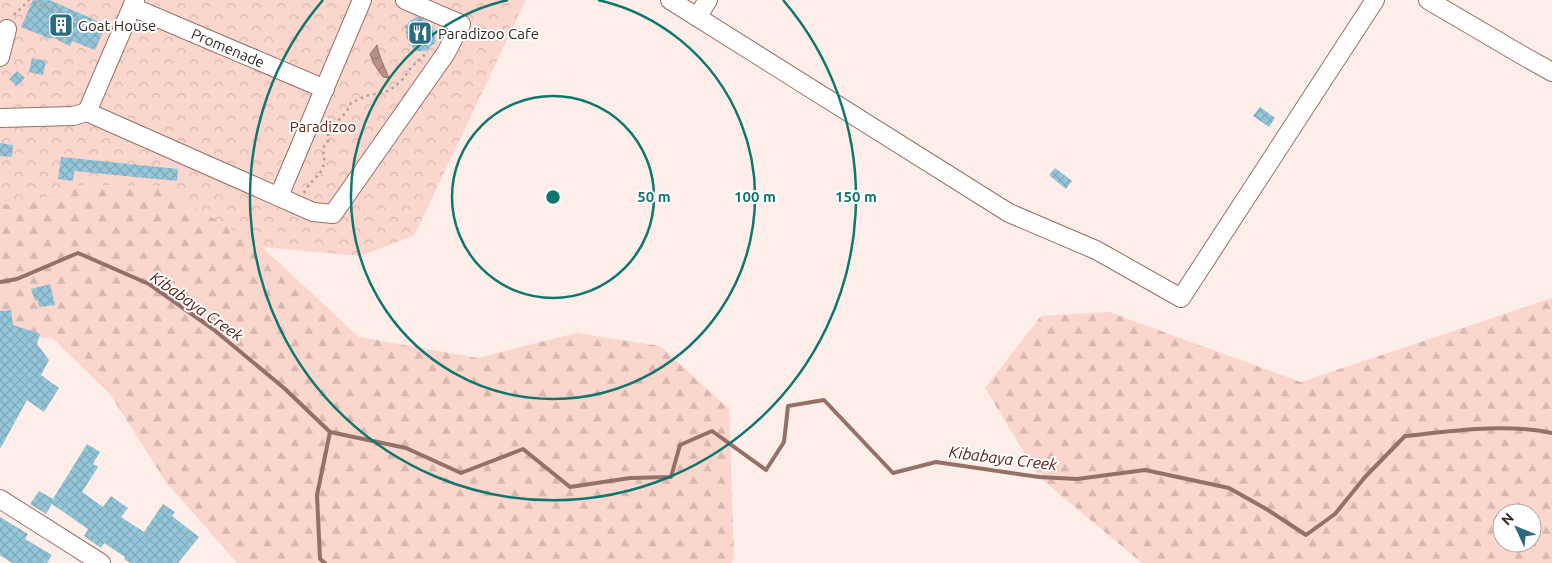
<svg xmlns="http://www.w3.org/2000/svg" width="1552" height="563" viewBox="0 0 1552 563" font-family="Ubuntu,sans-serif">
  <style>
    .forest { fill: url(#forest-firs); fill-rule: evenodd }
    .park { fill: url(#park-crowns) }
    .water { fill: url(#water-waves); stroke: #947067 }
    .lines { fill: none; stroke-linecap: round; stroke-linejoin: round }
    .stream { stroke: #947067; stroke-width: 4 }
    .building { fill: url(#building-cross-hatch) }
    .minor-casing { stroke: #947167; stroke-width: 20 }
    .path { stroke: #b0a09c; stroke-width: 2.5; stroke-dasharray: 2.5 4; stroke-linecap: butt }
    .minor { stroke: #fff; stroke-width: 18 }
    .ring { fill: none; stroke: #0f766e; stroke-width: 2.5 }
    .labels { text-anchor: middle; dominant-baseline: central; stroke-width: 4; stroke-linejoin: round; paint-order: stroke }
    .poi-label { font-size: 15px; fill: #372825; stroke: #fff; text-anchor: start }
    .street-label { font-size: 15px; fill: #372825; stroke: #fff }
    .park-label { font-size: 15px; fill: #5e2416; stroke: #fff }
    .water-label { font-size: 16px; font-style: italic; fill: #541c0e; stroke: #fff }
    .centre { fill: #0f766e; stroke: #fff; stroke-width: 2.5 }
    .ring-label { font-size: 15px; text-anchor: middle; font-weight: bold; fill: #0f766e; stroke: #fff; stroke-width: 4; stroke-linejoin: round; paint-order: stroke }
  </style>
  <defs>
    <pattern id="forest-firs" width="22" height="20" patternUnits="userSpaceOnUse" patternTransform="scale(1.25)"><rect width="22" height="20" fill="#fad6cd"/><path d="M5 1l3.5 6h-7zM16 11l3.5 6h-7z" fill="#d7b8b0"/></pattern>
    <pattern id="park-crowns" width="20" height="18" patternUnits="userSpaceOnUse" patternTransform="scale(1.25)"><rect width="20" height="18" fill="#fad6cd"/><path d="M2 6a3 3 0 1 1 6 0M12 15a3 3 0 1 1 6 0" fill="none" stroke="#d7b8b0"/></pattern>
    <pattern id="water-waves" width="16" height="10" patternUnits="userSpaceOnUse" patternTransform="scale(1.25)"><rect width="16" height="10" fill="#bc8f83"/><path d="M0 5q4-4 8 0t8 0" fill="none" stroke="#9a756b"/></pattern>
    <pattern id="building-cross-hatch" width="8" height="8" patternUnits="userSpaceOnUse" patternTransform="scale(1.25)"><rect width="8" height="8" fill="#94c5d8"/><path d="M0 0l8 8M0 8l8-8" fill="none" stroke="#80a9b9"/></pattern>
  </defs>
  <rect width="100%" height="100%" fill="#feeee9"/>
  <g class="forest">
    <path d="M78 185 159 186 262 247 359 337 478 358 576 333 660 346 729 409 734 556 732 563H237L166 482 110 394 52 338 0 336V204L25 205Z"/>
    <path d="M1552 298V563H1142L1039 477 985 388 1041 316 1109 312 1301 382ZM1502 513H1532V543H1502Z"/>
  </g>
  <path class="park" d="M0 0H526L414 236 359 256 262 247 159 186 78 185 25 205 0 204Z"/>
  <path class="water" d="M377 45C379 56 385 68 389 78L383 77 374 64 370 54Z"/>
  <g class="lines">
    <g class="stream">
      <path d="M0 282 17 279 78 253 149 284 213 329 284 388 330 432 406 448 461 473 523 449 570 487 630 478 671 477 680 445 712 431 766 470 784 442 788 406 824 400 893 473 936 462 1039 477 1077 479 1145 470 1229 488 1268 510 1306 535 1335 514 1365 477 1405 436C1453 431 1504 423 1552 433"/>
      <path d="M325 563 320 559 317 495 330 432"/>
    </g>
  </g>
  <g class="building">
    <path d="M33 0H49L100 22 98 28 104 30 95 50 72 41 70 46 52 37 51 39 21 27Z"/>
    <path d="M419 17 427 21 433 29 436 42 426 51H415L407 39 405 26 414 18Z"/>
    <path d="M32 58 46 61 43 75 29 72Z"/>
    <path d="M17 71 25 78 17 86 9 79Z"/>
    <path d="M1260 107 1275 118 1269 127 1253 116Z"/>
    <path d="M0 143 13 145 12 157 0 156Z"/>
    <path d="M61 157 178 169 177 181 74 171 73 181 58 179Z"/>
    <path d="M1055 168 1072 181 1066 189 1049 175Z"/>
    <path d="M50 284 55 305 39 307 38 300 35 301 31 289Z"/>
    <path d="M11 310 13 325 40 334 37 344 49 360 41 375 59 388 44 412 27 400 0 449V311Z"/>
    <path d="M87 444 100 452 93 464 98 467 82 492 103 507 111 496 128 508 121 517 144 532 163 504 175 512 172 516 199 537 178 563H130L124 559 125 557 104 543 101 548 84 536 88 529 52 504 46 514 30 504 39 491 53 499Z"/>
    <path d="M0 517 28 534 25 539 52 555 47 563H12L0 555Z"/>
  </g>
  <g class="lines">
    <g class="minor-casing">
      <g id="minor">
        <path d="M670 0 1009 213 1096 250 1181 298 1375 0"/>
        <path d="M1428 0 1520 54 1552 72"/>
        <path d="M132 7 325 89"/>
        <path d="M697 17 708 0"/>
        <path d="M0 57 7 29"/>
        <path d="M87 112 135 0"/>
        <path d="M0 118 73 116 87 112 313 212 333 214 446 53 461 24 405 0"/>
        <path d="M279 196 362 0"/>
        <path d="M0 499 101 563"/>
      </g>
    </g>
    <g class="path">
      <path d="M14 15 29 0 106 32"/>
      <path d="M304 193C309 180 321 178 324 163 326 154 319 151 328 141V132L347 111 351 103 366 96 388 91 394 87 403 79 412 66 423 57 426 51"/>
    </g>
    <use href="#minor" class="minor"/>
  </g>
  <g class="ring">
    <circle cx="553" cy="197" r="101"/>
    <path d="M598 0A202 202 0 1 1 508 0"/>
    <path d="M783 0A303 303 0 1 1 323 0"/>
  </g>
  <defs>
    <g id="building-square" transform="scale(1.25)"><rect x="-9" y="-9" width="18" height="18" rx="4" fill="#2b6a7f" stroke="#fff"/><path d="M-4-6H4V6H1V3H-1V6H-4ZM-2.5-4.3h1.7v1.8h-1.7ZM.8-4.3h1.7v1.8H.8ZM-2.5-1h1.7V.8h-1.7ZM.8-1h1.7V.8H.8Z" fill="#fff"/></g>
    <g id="restaurant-square" transform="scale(1.25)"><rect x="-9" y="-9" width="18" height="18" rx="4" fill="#2b6a7f" stroke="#fff"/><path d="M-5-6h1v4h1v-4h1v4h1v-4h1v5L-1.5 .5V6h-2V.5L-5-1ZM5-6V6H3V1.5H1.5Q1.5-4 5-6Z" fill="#fff"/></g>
  </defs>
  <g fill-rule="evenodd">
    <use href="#building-square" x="61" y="25"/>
    <use href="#restaurant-square" x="420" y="33"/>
  </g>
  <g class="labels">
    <g class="poi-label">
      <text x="78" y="25">Goat House</text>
      <text x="438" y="33">Paradizoo Cafe</text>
    </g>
    <g class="street-label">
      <text transform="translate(228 48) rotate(23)">Promenade</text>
    </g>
    <g class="park-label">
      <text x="323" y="126">Paradizoo</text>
    </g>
    <g class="water-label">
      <text transform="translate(197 306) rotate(35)">Kibabaya Creek</text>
      <text transform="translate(1003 458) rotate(7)">Kibabaya Creek</text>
    </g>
  </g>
  <circle cx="553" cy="197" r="8" class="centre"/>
  <g class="ring-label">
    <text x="654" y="202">50 m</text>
    <text x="755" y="202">100 m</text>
    <text x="856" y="202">150 m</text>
  </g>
  <g transform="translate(1517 528) rotate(314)"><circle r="24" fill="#ffffff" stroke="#afa9a8"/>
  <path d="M0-4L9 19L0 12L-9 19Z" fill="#2b6a7f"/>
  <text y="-8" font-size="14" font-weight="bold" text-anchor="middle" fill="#372825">N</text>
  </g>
</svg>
